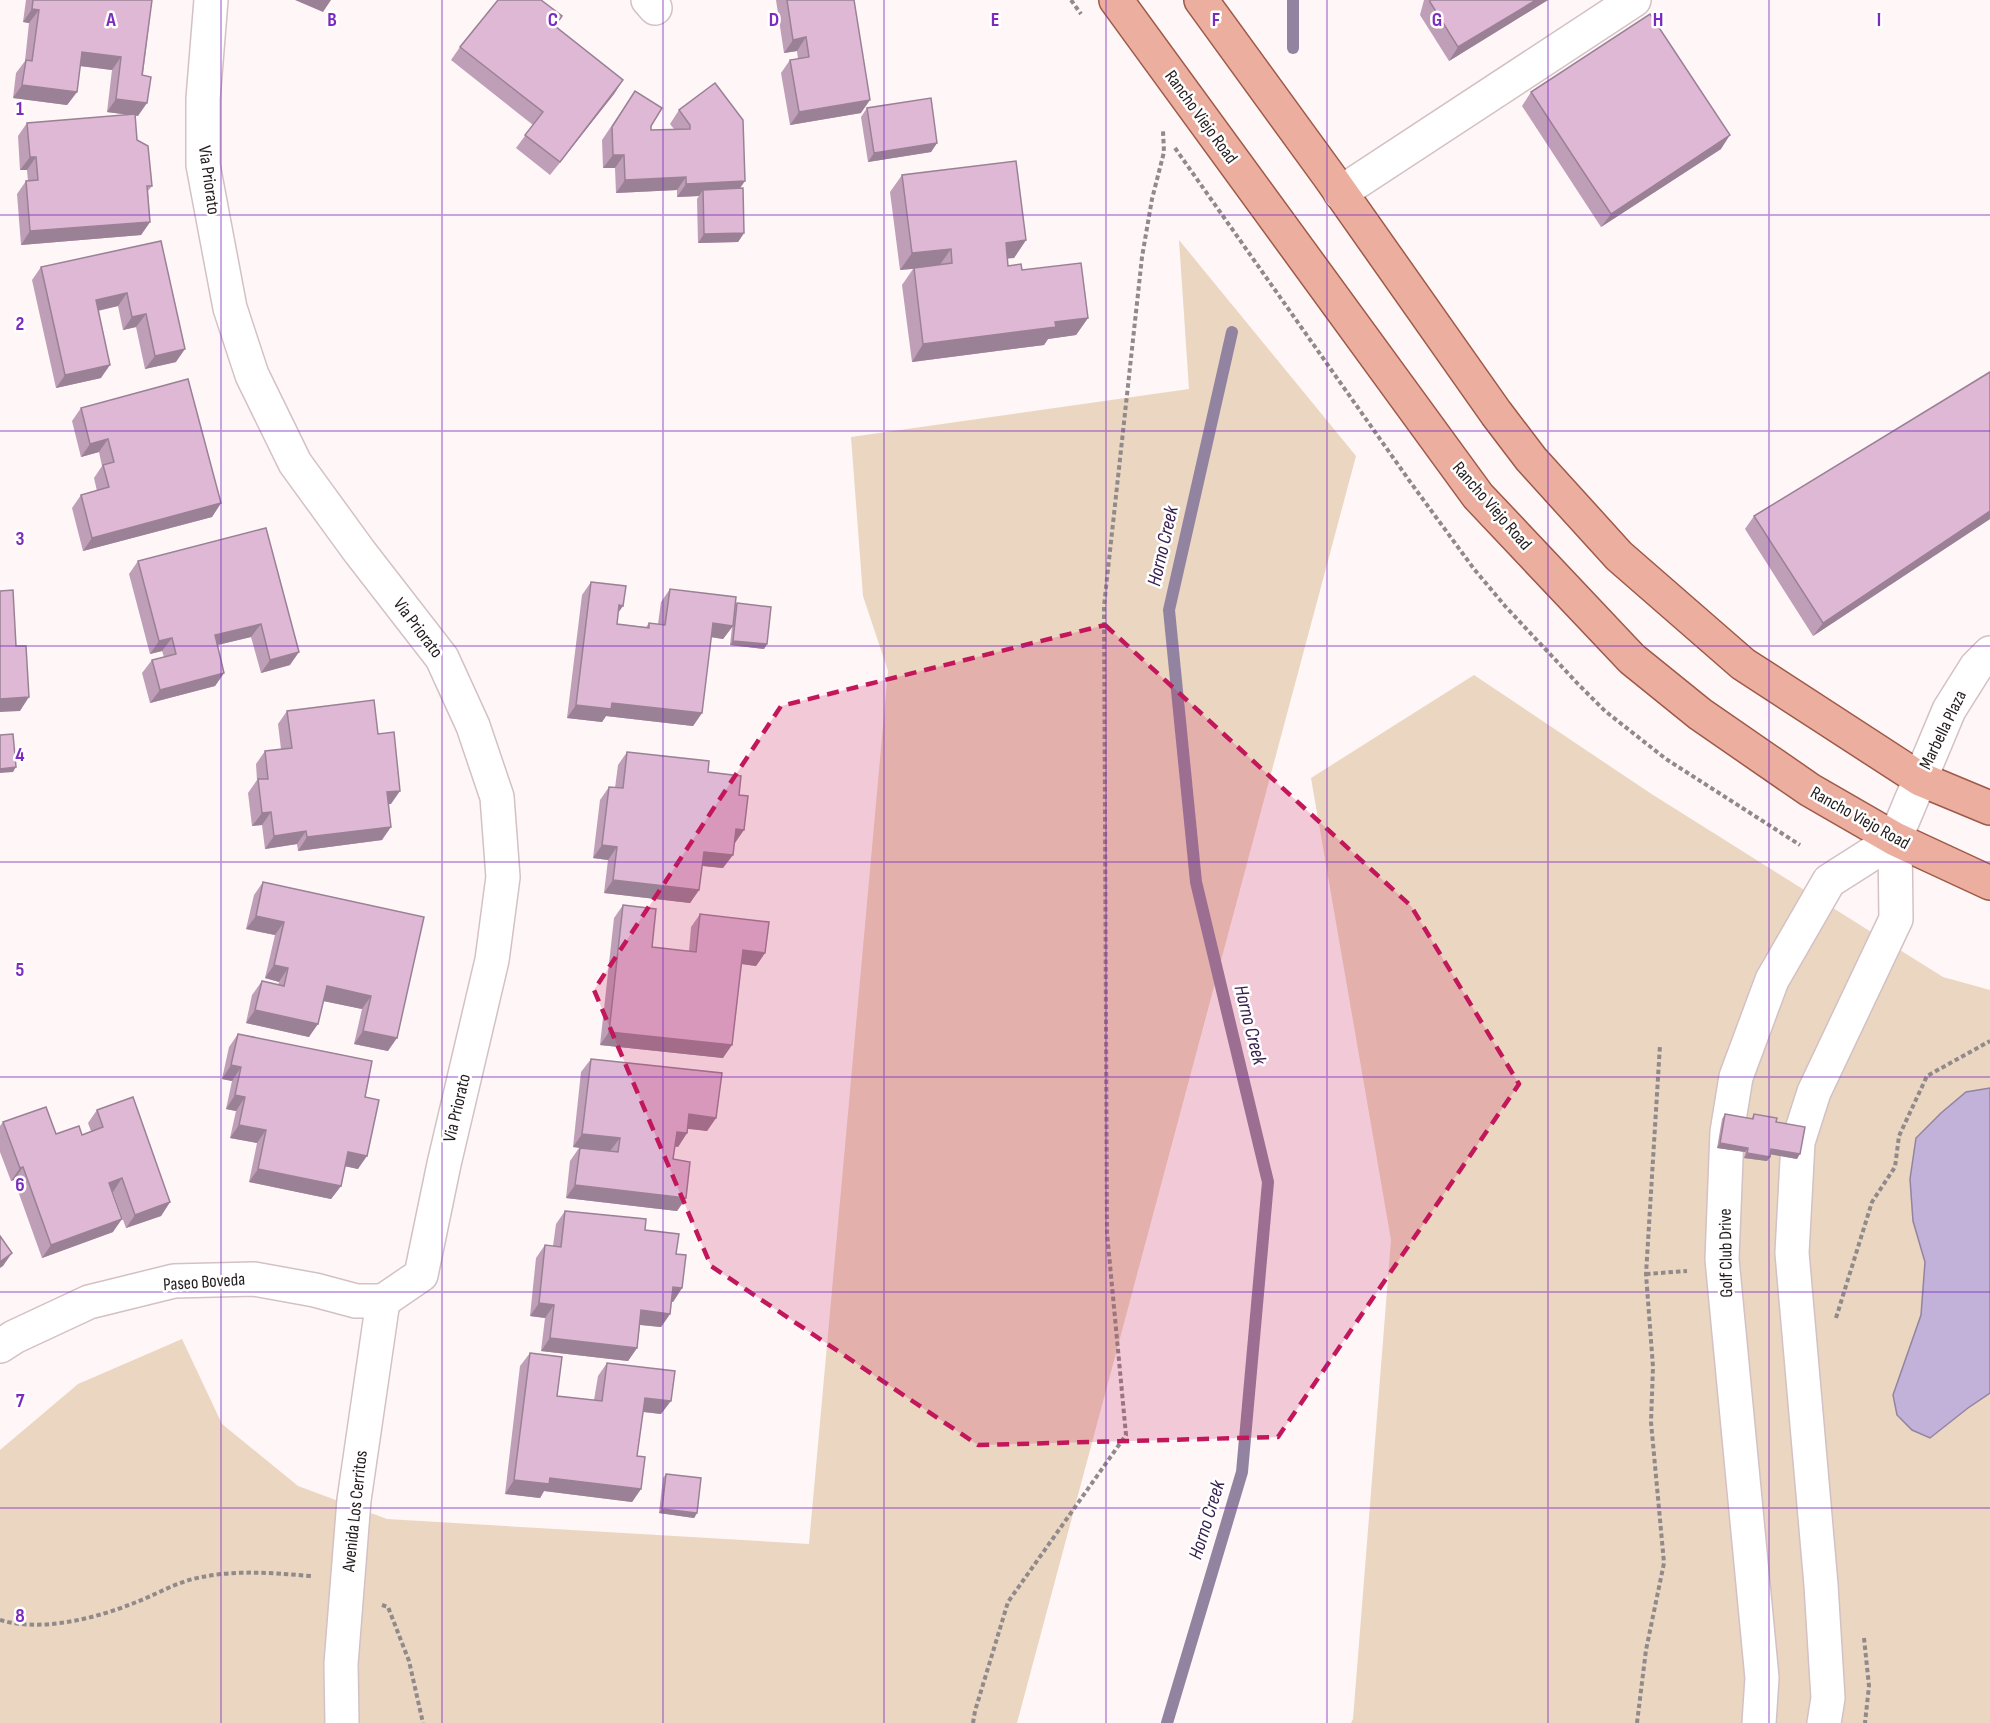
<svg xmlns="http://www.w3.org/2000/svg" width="1990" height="1723" viewBox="0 0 1990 1723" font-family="'Sofia Sans Condensed',sans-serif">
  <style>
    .green { fill: #ebd6c1 }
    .water { fill: #c2b1d9; stroke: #9284a1; stroke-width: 1.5 }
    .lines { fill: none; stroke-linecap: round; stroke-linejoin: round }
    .stream { stroke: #9284a1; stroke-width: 12 }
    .minor-casing { stroke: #d4c1c4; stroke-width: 36 }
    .major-casing { stroke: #9e5948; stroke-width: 36 }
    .path { stroke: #918a8b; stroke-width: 4; stroke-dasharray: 4.5 3; stroke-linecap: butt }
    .minor { stroke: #fff; stroke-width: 33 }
    .major { stroke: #ecaf9f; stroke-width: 33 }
    .wall { fill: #bf9eb7 }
    .shaded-wall { fill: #9b8195 }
    .building { fill: #deb8d5; stroke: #9b8195; stroke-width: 1.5 }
    .marked { fill: #c2185b; fill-opacity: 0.2; stroke: #c2185b; stroke-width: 4.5; stroke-dasharray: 12 8; stroke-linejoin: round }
    .grid { fill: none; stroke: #7b2cbf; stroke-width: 1.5; stroke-opacity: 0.55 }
    .labels { text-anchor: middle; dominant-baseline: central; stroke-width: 5; stroke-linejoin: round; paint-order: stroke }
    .street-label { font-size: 18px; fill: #231c1d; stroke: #fff }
    .water-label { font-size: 20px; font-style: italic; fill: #361e50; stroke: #fff }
    .grid-label { font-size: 20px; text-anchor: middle; font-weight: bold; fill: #7b2cbf; stroke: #fff; stroke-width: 5; stroke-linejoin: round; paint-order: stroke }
  </style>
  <rect width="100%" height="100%" fill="#fef6f7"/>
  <g class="green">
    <path d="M1179 240 1356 456 1017 1723H0V1450L78 1384 182 1339 222 1424 298 1486 387 1519 809 1544 888 671 863 596 851 437 1189 389Z"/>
    <path d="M1474 675 1650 793 1943 977 1990 990V1723H1351L1353 1719 1391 1240 1311 778Z"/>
  </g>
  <path class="water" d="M1990 1088V1393L1968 1408 1930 1438 1912 1430 1897 1415 1893 1395 1921 1315 1925 1262 1913 1221 1910 1179 1916 1138 1941 1113 1966 1092Z"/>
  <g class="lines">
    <g class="stream">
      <path d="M1293 0V48"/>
      <path d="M1167 1723 1242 1472 1268 1182 1196 882 1169 610 1232 332"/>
    </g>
    <g class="minor-casing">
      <g id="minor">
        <path d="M211 0 203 99V165L230 308 252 375 295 463 359 551 442 658 473 726 497 797 503 877 492 960 444 1164 421 1275 383 1301"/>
        <path d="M648 0 655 8"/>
        <path d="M1340 193 1634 0"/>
        <path d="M0 1346 14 1337 89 1302 174 1281 254 1279 315 1290 356 1301H383"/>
        <path d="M342 1723 341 1664 354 1500 383 1301"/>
        <path d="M1759 1723 1762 1678 1722 1259 1727 1132 1736 1077 1772 980 1829 881 1895 839"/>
        <path d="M1824 1723 1828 1698 1821 1585 1792 1253 1798 1142 1814 1092 1896 919 1895 839 1949 710 1976 667 1990 653"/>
      </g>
    </g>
    <g class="major-casing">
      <g id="major">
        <path d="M1116 0 1478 496 1632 659 1700 714 1810 790 1895 839 1990 883"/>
        <path d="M1201 0 1329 176 1496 413 1531 459 1619 556 1743 664 1920 779 1990 808"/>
      </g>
    </g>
    <g class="path">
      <path d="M1071 0 1081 14"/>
      <path d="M1175 148 1411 483 1474 569 1505 606 1578 684 1605 711 1666 759 1800 845"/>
      <path d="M1646 1274 1687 1271"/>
      <path d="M1836 1318 1872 1202 1895 1167 1899 1136 1927 1076 1990 1041"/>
      <path d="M382 1605 388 1607 409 1661 423 1723"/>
      <path d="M0 1620C41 1632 94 1619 134 1603 153 1596 173 1584 193 1579 234 1569 270 1573 311 1576"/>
      <path d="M1864 1638 1869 1686 1865 1723"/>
      <path d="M973 1723 975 1711 1008 1602 1126 1435 1107 1233 1104 606 1142 257 1152 199 1164 152 1163 131"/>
      <path d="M1637 1723 1646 1650 1664 1563 1651 1422 1653 1367 1646 1274 1660 1045"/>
    </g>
    <use href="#minor" class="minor"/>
    <use href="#major" class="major"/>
  </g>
  <g class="wall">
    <path d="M26 0H152L138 116 135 115 137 140 152 186 148 191 150 222 141 235 21 245 17 194 26 181H28L27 170H20L18 136 27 123 129 115 107 112 112 70 80 66 77 92 67 105 13 98 16 73 25 61 29 23 23 22Z"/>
    <path d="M776 0H854L861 113 790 125 781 73 790 60 798 59 797 51 784 53Z"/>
    <path d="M1424 0H1548L1449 61 1420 15Z"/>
    <path d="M555 26 623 80 614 94 550 175 516 148 533 125 451 60 460 47Z"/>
    <path d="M635 91 651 126V130L674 129 670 124 679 110 740 189 744 233 738 242 698 243 697 199 699 196 677 197V190L616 193 615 168H603L602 140Z"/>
    <path d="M1531 92 1721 149 1601 227 1522 106Z"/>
    <path d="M867 108 937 143 931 152 868 162 861 117Z"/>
    <path d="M902 175 1026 240 1014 258H1008V266L1022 270 1088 318 1076 335 1048 339 1044 345 912 362 902 285 913 269 900 270 890 192Z"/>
    <path d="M161 241 176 362 145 369 136 327 123 330 118 306 98 311 101 378 56 388 32 280 41 267Z"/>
    <path d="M1990 372V519L1813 636 1745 529 1754 516Z"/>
    <path d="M81 408 221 503 212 517 83 551 72 508 81 495 97 491 94 478 102 466 99 452 81 457 72 421Z"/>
    <path d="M266 528 290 665 261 673 251 637 217 645 224 673 215 686 150 703 142 673 152 660 164 657 162 651 150 654 129 574 138 561Z"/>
    <path d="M591 582 618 613 617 624 646 627 649 623 658 624 661 602 670 589 735 606 737 603 767 644 764 649 730 645 732 627 723 639 711 637 702 713 693 726 606 716 602 722 567 718 582 595Z"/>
    <path d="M287 711 378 734 391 804H388L382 840 298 851 297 844 265 849 262 825 252 826 248 793 257 780 256 764 265 751 281 749 278 724Z"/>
    <path d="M627 752 708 772 735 843H734L723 868 702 866 699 890 690 903 604 893 608 860 593 858 600 800 609 787 615 788 618 765Z"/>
    <path d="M263 882 424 917 388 1051 354 1044 362 1009 324 1001 309 1037 246 1023 252 995 262 981 278 985 279 982 265 978 275 935 246 929 254 895Z"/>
    <path d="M623 905 652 947 689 951 691 927 700 914 765 953 756 966 742 964 723 1058 600 1045 614 918Z"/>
    <path d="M238 1034 365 1097 358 1169 345 1166 341 1186 331 1199 249 1182 257 1143 230 1138 236 1111 226 1109 232 1081 222 1079 229 1047Z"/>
    <path d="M591 1059 716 1118 707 1131 687 1128V1133L678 1147 675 1146 673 1159 686 1198 677 1211 566 1198 570 1161 579 1148 573 1147 581 1072Z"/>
    <path d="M97 1110 170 1202 161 1216 126 1228 113 1192V1232L42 1258 14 1180 11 1181 0 1152V1126L3 1122 56 1134 82 1135 91 1131 88 1123Z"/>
    <path d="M1725 1114 1751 1119 1754 1114 1776 1122 1797 1159 1771 1154 1767 1161 1744 1158 1745 1152 1717 1148 1722 1119Z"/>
    <path d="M565 1211 645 1230 676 1254 682 1288 673 1302 671 1301 670 1314 661 1327 640 1325 637 1348 628 1361 541 1351 545 1318 530 1316 536 1258 545 1245 553 1246 556 1224Z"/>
    <path d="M530 1353 557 1396 594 1400 598 1376 607 1363 661 1414 643 1412 637 1456 641 1489 632 1502 544 1491 540 1498 505 1494 520 1366Z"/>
    <path d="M666 1474 697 1513 694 1518 659 1513 663 1478Z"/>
  </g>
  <g class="shaded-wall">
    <path d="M295 0H331L323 12Z"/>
    <path d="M1536 0H1548L1449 61 1458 47Z"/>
    <path d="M32 9 39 10 29 23 23 22Z"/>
    <path d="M806 37 797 51 784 53 793 40Z"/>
    <path d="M82 52 121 57 112 70 72 65Z"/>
    <path d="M623 80 614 94 550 175 560 162Z"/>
    <path d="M22 85 77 92 67 105 13 98Z"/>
    <path d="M116 99 147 103 138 116 107 112Z"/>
    <path d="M870 100 861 113 790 125 799 112Z"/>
    <path d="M1730 135 1721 149 1601 227 1611 214Z"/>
    <path d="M937 143 931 152 868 162 874 153Z"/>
    <path d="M613 155H624L615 168H603Z"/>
    <path d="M30 157H36L27 170H20Z"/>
    <path d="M686 177 677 190 616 193 625 180Z"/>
    <path d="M745 181 736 194 703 190 699 196 677 197 686 184Z"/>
    <path d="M150 222 141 235 21 245 30 231Z"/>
    <path d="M744 233 738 242 698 243 704 234Z"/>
    <path d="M1026 240 1014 258 994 260 1006 243Z"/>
    <path d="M951 249 939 266 900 270 912 253Z"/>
    <path d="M127 293 118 306 87 313 96 300Z"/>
    <path d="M146 314 136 327 123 330 132 317Z"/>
    <path d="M1088 318 1076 335 1048 339 1044 345 912 362 923 344 1055 322Z"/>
    <path d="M185 349 176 362 145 369 155 356Z"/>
    <path d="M110 365 101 378 56 388 65 375Z"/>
    <path d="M108 439 99 452 81 457 90 444Z"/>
    <path d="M221 503 212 517 83 551 92 538Z"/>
    <path d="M1990 511V519L1813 636 1823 623Z"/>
    <path d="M619 605 623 606 614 619Z"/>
    <path d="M713 623 733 626 723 639 704 636Z"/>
    <path d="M261 624 251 637 205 648 215 635Z"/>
    <path d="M172 638 162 651 150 654 159 641Z"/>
    <path d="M733 641 767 644 764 649 730 645Z"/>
    <path d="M299 652 290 665 261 673 270 660Z"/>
    <path d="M224 673 215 686 150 703 160 690Z"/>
    <path d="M29 697 20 711 0 712V699Z"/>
    <path d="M612 703 702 713 693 726 606 716 602 722 567 718 576 705Z"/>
    <path d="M16 767 13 772 0 773V769Z"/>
    <path d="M400 791 391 804 378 805 387 792Z"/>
    <path d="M271 812 262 825 252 826 262 813Z"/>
    <path d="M391 827 382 840 298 851 307 837Z"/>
    <path d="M736 829 744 830 735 843 726 842Z"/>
    <path d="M306 831 297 844 265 849 274 836Z"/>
    <path d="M602 845 617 847 608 860 593 858Z"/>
    <path d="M704 852 733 855 723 868 694 865Z"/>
    <path d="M613 880 699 890 690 903 604 893Z"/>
    <path d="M256 916 284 922 275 935 246 929Z"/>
    <path d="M743 950 765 953 756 966 734 963Z"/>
    <path d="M274 965 288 968 279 982 265 978Z"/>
    <path d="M327 986 371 996 362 1009 318 1000Z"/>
    <path d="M255 1010 318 1024 309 1037 246 1023Z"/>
    <path d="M363 1031 397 1038 388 1051 354 1044Z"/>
    <path d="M609 1032 732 1045 723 1058 600 1045Z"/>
    <path d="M231 1065 241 1067 232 1081 222 1079Z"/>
    <path d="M235 1095 245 1097 236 1111 226 1109Z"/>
    <path d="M689 1114 716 1118 707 1131 680 1128Z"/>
    <path d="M239 1125 266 1130 257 1143 230 1138Z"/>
    <path d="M677 1132 687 1133 678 1147 667 1145Z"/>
    <path d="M582 1134 620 1138 610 1151 573 1147Z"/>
    <path d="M1720 1143 1748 1148 1745 1152 1717 1148Z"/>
    <path d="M1771 1149 1800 1154 1797 1159 1768 1154Z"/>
    <path d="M348 1152 367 1156 358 1169 339 1165Z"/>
    <path d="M1747 1153 1770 1157 1767 1161 1744 1158Z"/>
    <path d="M23 1167 14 1180 11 1181 20 1168Z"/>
    <path d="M258 1169 341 1186 331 1199 249 1182Z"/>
    <path d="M122 1178 113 1192 109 1183Z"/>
    <path d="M575 1185 686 1198 677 1211 566 1198Z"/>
    <path d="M170 1202 161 1216 126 1228 135 1215Z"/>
    <path d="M122 1219 113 1232 42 1258 51 1245Z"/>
    <path d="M12 1253 3 1266 0 1268V1262Z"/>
    <path d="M673 1287 682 1288 673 1302 664 1301Z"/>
    <path d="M539 1303 554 1305 545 1318 530 1316Z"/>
    <path d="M641 1310 670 1314 661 1327 632 1324Z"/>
    <path d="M550 1338 637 1348 628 1361 541 1351Z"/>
    <path d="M645 1398 671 1401 661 1414 636 1411Z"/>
    <path d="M550 1478 641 1489 632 1502 544 1491 540 1498 505 1494 514 1480Z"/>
    <path d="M662 1509 697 1513 694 1518 659 1513Z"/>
  </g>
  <g class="building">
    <path d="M33 0H152L142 75 151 77 147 103 116 99 121 57 82 52 77 92 22 85 26 60 32 61 39 10 32 9Z"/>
    <path d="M498 0H541L562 16 555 26 623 80 560 162 525 135 543 112 460 47Z"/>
    <path d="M787 0H854L870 100 799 112 790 60 809 57 806 37 793 40Z"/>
    <path d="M1430 0H1536L1458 47 1430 2Z"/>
    <path d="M1650 14 1730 135 1611 214 1531 92Z"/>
    <path d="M715 83 743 120 745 181 686 184V177L625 180 624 155H613L612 127 635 91 662 108 651 126V130L690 129V125L679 110Z"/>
    <path d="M931 98 937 143 874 153 867 108Z"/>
    <path d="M135 114 137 140 148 146 152 186H147L150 222 30 231 26 181 38 180 36 157H30L27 123Z"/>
    <path d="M1016 161 1026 240 1006 243 1008 266 1021 264 1022 270 1081 263 1088 318 1055 322 1056 327 923 344 914 268 952 263 951 249 912 253 902 175Z"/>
    <path d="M743 188 744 233 704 234 703 190Z"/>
    <path d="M161 241 185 349 155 356 146 314 132 317 127 293 96 300 110 365 65 375 41 267Z"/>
    <path d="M1990 372V511L1823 623 1754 516Z"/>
    <path d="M188 379 221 503 92 538 81 495 109 487 103 465 114 462 108 439 90 444 81 408Z"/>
    <path d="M266 528 299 652 270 660 261 624 215 635 224 673 160 690 152 660 176 654 172 638 159 641 138 561Z"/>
    <path d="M591 582 626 586 623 606 619 605 617 624 649 628V623L665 625 670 589 736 597 733 626 713 623 702 713 612 703 611 709 576 705Z"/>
    <path d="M13 590 16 646H26L29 697 0 699V591Z"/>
    <path d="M737 603 771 607 767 644 733 641Z"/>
    <path d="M374 700 378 734 394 732 400 791 387 792 391 827 307 837 306 831 274 836 271 812 262 813 258 779H268L265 751 292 748 287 711Z"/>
    <path d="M13 734 16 767 0 769V735Z"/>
    <path d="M627 752 709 761 708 772 741 776 739 795 748 796 744 830 736 829 733 855 704 852 699 890 613 880 617 847 602 845 609 787 623 788Z"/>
    <path d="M263 882 424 917 397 1038 363 1031 371 996 327 986 318 1024 255 1010 262 981 284 986 288 968 274 965 284 922 256 916Z"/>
    <path d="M623 905 656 909 652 947 696 952 700 914 769 922 765 953 743 950 732 1045 609 1032Z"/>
    <path d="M238 1034 372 1061 365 1097 379 1100 367 1156 348 1152 341 1186 258 1169 266 1130 239 1125 245 1097 235 1095 241 1067 231 1065Z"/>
    <path d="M591 1059 722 1073 716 1118 689 1114 687 1133 677 1132 673 1159 690 1162 686 1198 575 1185 580 1148 618 1152 620 1138 582 1134Z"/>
    <path d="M133 1097 170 1202 135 1215 122 1178 109 1183 122 1219 51 1245 23 1167 20 1168 3 1122 46 1107 56 1134 79 1126 82 1135 103 1127 97 1110Z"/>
    <path d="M1725 1114 1753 1119 1754 1114 1777 1118 1776 1122 1805 1127 1800 1154 1771 1149 1770 1157 1747 1153 1748 1148 1720 1143Z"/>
    <path d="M565 1211 646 1219 645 1230 679 1234 676 1254 686 1255 682 1288 673 1287 670 1314 641 1310 637 1348 550 1338 554 1305 539 1303 545 1245 561 1247Z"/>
    <path d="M0 1236 12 1253 0 1262Z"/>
    <path d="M530 1353 562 1357 557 1396 602 1401 607 1363 675 1371 671 1401 645 1398 637 1456 645 1457 641 1489 550 1478 549 1484 514 1480Z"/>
    <path d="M666 1474 701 1478 697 1513 662 1509Z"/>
  </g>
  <path class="marked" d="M1105 625 1411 906 1519 1084 1278 1437 978 1445 711 1266 594 990 781 706Z"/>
  <path class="grid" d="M221 0V1723M442 0V1723M663 0V1723M884 0V1723M1106 0V1723M1327 0V1723M1548 0V1723M1769 0V1723M0 215H1990M0 431H1990M0 646H1990M0 862H1990M0 1077H1990M0 1292H1990M0 1508H1990"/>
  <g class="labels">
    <g class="street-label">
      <text transform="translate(1201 117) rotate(54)">Rancho Viejo Road</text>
      <text transform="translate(209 180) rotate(82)">Via Priorato</text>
      <text transform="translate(1492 506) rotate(49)">Rancho Viejo Road</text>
      <text transform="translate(418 628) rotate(53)">Via Priorato</text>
      <text transform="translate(1943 730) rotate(-64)">Marbella Plaza</text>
      <text transform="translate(1860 818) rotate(29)">Rancho Viejo Road</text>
      <text transform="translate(457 1108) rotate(-77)">Via Priorato</text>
      <text transform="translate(1726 1253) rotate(-91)">Golf Club Drive</text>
      <text transform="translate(204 1282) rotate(-4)">Paseo Boveda</text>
      <text transform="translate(355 1511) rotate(-84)">Avenida Los Cerritos</text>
    </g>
    <g class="water-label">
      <text transform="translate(1163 546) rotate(-77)">Horno Creek</text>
      <text transform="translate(1250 1025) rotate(76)">Horno Creek</text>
      <text transform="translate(1207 1520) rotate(-73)">Horno Creek</text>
    </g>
  </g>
  <g class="grid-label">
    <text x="111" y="26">A</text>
    <text x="332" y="26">B</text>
    <text x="553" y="26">C</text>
    <text x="774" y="26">D</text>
    <text x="995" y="26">E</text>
    <text x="1216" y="26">F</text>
    <text x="1437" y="26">G</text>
    <text x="1658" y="26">H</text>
    <text x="1879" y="26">I</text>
    <text x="20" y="115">1</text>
    <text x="20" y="330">2</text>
    <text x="20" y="545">3</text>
    <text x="20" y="761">4</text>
    <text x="20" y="976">5</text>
    <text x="20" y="1191">6</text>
    <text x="20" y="1407">7</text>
    <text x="20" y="1622">8</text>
  </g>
</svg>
